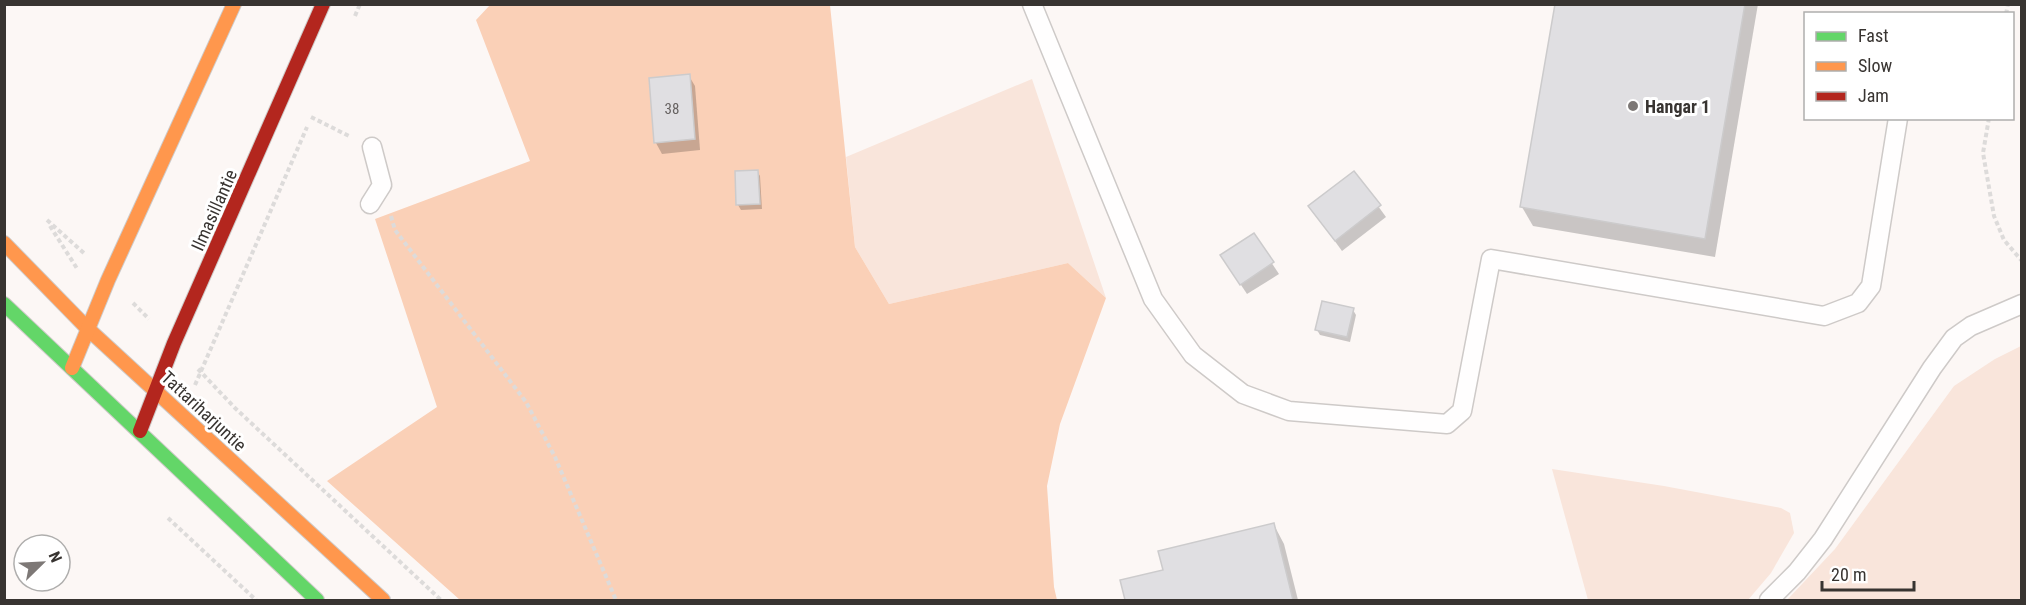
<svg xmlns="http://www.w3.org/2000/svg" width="2026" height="605" viewBox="0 0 2026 605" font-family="'Roboto Condensed',sans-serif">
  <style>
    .green { fill: #f9e5db }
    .forest { fill: #fad0b7 }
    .shadow { fill: #0003 }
    .building { fill: #e0dfe2; stroke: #cccbcc; stroke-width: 1.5 }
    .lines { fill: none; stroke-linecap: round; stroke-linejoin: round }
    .lane-casing { stroke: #cecac8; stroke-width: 21 }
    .fast-casing { stroke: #cecac8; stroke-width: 16 }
    .slow-casing { stroke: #cecac8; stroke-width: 16 }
    .jam-casing { stroke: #cecac8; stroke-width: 16 }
    .path { stroke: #dddbda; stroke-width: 4; stroke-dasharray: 4.5 3; stroke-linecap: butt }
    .lane { stroke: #fffefe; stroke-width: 18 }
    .fast { stroke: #63d668; stroke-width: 14 }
    .slow { stroke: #ff974d; stroke-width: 14 }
    .jam { stroke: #b3261e; stroke-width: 14 }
    .poi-dot { fill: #7d7876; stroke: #fff; stroke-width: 2 }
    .labels { text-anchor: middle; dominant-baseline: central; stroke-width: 6; stroke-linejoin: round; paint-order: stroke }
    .number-label { font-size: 15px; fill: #666261 }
    .poi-label { font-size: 18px; font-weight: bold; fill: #383431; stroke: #fff; text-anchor: start }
    .street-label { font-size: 18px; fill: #383431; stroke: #fff }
  </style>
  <rect width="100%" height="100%" fill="#fcf7f5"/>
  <g class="green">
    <path d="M1032 79 1106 298 1068 263 889 304 855 247 846 157Z"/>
    <path d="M2021 346V600H1787L1835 549 1954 386 1995 359Z"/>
    <path d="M1552 469 1664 486 1781 508 1790 513 1794 533 1771 573 1748 600H1588Z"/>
  </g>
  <path class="forest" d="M490 5H830L855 247 889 304 1068 263 1106 298 1060 424 1047 486 1054 587 1057 600H460L327 481 437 407 375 219 530 161 476 20Z"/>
  <g class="shadow">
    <path d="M1556 4H1758L1715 257 1533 226 1522 207Z"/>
    <path d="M689 76 695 86 700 150 662 154 656 143Z"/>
    <path d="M757 171 760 176 762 209 741 210 738 205Z"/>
    <path d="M1354 173 1386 217 1342 251 1310 207Z"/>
    <path d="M1253 235 1279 274 1247 294 1229 267Z"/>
    <path d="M1353 310 1356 315 1350 342 1320 335 1317 330Z"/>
    <path d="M1274 525 1284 544 1298 600H1126L1121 581 1165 571Z"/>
  </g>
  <g class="building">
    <path d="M1555 4H1745L1705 239 1520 207Z"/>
    <path d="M690 74 695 139 654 143 649 78Z"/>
    <path d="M758 170 760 204 736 205 735 171Z"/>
    <path d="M1354 171 1381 205 1335 241 1308 206Z"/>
    <path d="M1254 233 1274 262 1240 285 1220 255Z"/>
    <path d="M1322 301 1354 308 1347 337 1315 330Z"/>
    <path d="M1274 523 1293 600H1125L1120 580 1163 570 1158 551Z"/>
  </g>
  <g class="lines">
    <g class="lane-casing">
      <g id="lane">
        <path d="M1032 4 1153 299 1193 355 1243 394 1289 411 1447 424 1462 411 1491 259 1824 316 1858 303 1871 286 1898 118"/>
        <path d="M370 204 382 185 372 147"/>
        <path d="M1769 600 1797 572 1823 539 1932 368 1954 338 1971 326 2022 304"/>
      </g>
    </g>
    <g class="fast-casing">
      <path id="fast" d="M4 304 317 600"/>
    </g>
    <g class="slow-casing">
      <g id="slow">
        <path d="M4 243 88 329 383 600"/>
        <path d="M72 368 108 280 234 4"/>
      </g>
    </g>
    <g class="jam-casing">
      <path id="jam" d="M140 431 174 343 323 4"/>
    </g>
    <g class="path">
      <path d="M2006 14 2008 4"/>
      <path d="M355 16 360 4"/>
      <path d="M311 117 351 137"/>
      <path d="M1989 118 1983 153 1994 216 2004 240 2022 261"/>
      <path d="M391 216 395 230 526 402 555 457 616 600"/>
      <path d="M47 220 86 255"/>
      <path d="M50 226 78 270"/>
      <path d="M133 303 149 319"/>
      <path d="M198 369 235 408 441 600"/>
      <path d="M195 385 307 127"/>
      <path d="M168 518 256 600"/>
    </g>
    <use href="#lane" class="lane"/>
    <use href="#fast" class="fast"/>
    <use href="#slow" class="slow"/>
    <use href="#jam" class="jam"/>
  </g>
  <circle class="poi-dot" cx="1633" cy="106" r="6"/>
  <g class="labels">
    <g class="number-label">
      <text x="672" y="109">38</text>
    </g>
    <g class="poi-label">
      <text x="1645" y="106">Hangar 1</text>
    </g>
    <g class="street-label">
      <text transform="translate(214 210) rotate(-66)">Ilmasillantie</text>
      <text transform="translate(204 411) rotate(43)">Tattariharjuntie</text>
    </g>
  </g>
  <rect width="2026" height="605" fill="none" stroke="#383431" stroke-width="12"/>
  <rect x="1804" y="12" width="210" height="108" fill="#ffffff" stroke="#afaead" stroke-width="1.5"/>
  <rect x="1816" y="32" width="30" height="9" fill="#63d668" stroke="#afaead" stroke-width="1.5"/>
  <text x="1858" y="42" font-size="18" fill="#383431">Fast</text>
  <rect x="1816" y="62" width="30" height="9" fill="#ff974d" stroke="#afaead" stroke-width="1.5"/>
  <text x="1858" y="72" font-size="18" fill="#383431">Slow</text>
  <rect x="1816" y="92" width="30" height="9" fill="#b3261e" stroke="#afaead" stroke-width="1.5"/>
  <text x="1858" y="102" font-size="18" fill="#383431">Jam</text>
  <g transform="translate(42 563) rotate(66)"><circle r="28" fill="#ffffff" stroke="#afaead" stroke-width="1.5"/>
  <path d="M0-4.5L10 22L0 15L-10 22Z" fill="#7d7876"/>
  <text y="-9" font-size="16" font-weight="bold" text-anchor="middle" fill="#383431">N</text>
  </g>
  <path d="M1822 581v9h92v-9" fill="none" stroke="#383431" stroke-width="3"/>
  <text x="1831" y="581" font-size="18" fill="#383431" stroke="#ffffff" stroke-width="4.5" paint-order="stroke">20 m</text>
</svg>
